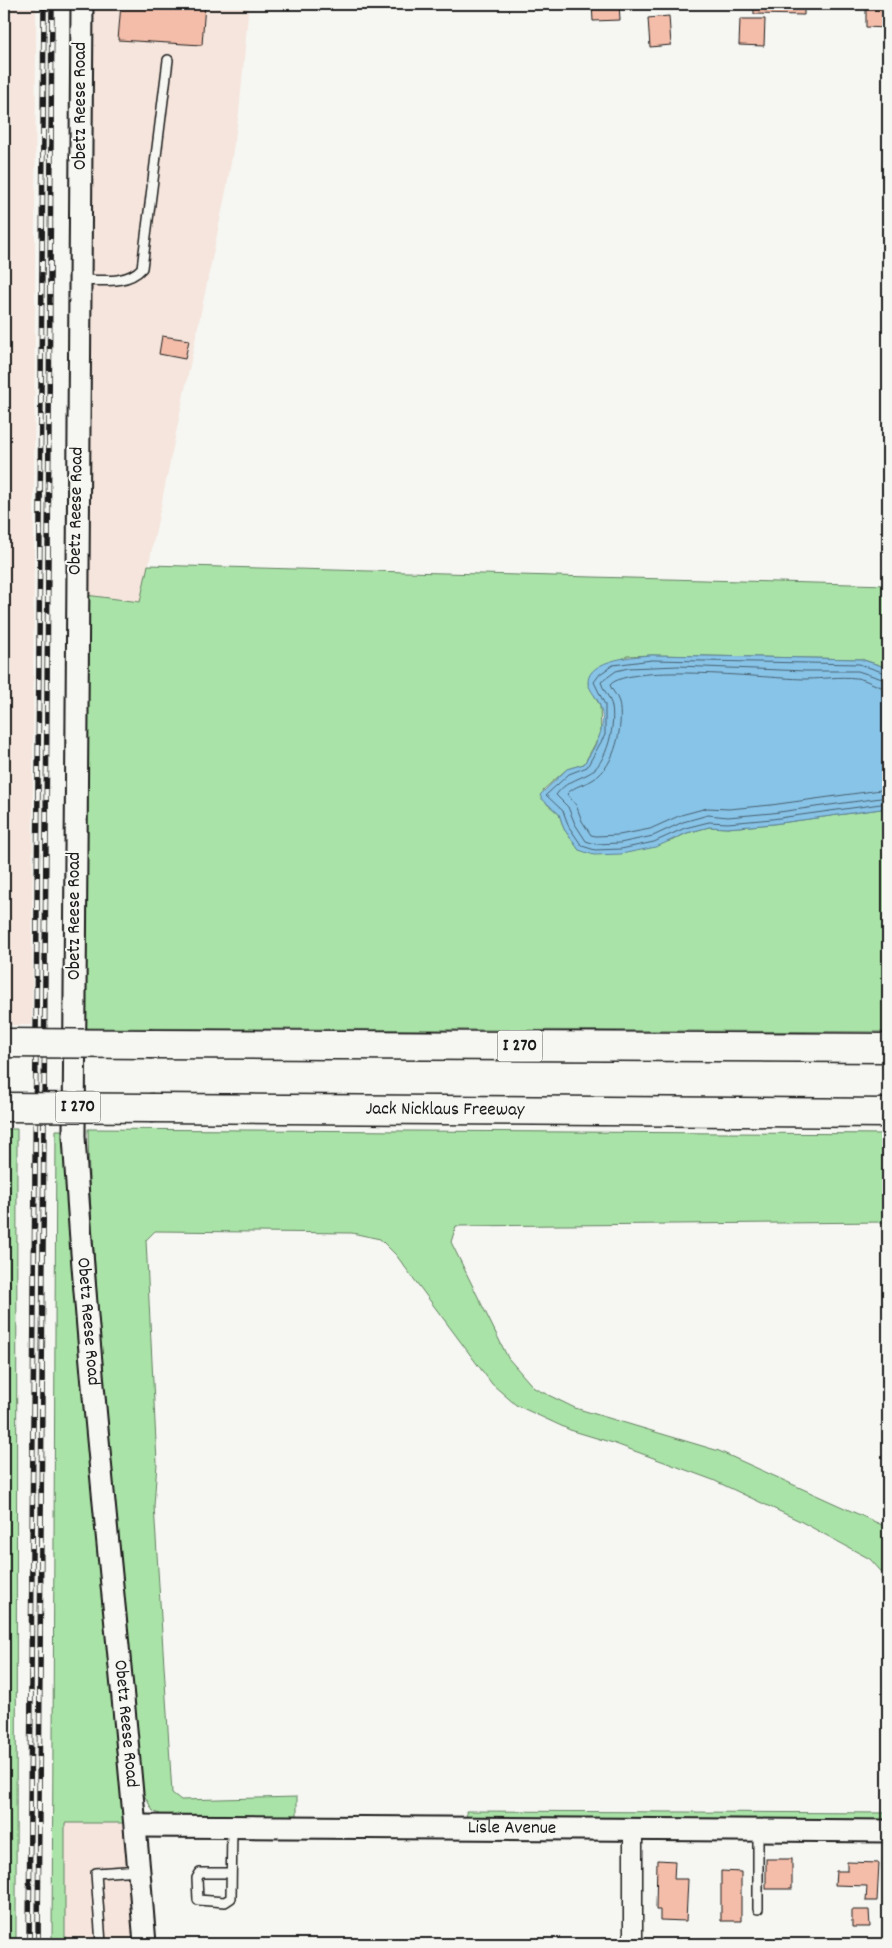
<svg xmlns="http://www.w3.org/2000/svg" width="892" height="1948" viewBox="0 0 892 1948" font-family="Dekko,sans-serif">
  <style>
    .built { fill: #f5e5dc }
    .green { fill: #aae3a7; stroke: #638062 }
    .water { fill: #88c4e8; stroke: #5d8196 }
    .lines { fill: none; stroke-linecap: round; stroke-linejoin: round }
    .shore { stroke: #475f6e; stroke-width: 1 }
    .building { fill: #f4bda9; stroke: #1c1c1c }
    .service-casing { stroke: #1c1c1c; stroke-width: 12 }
    .minor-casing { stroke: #1c1c1c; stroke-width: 21 }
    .tertiary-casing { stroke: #1c1c1c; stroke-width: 25 }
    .motorway-casing { stroke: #1c1c1c; stroke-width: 31 }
    .service { stroke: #f6f6f2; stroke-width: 9 }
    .minor { stroke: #f6f6f2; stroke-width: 18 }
    .tertiary { stroke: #f6f6f2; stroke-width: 21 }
    .motorway { stroke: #f6f6f2; stroke-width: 28 }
    .rail-casing { stroke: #1c1c1c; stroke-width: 5.5 }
    .rail { stroke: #f6f6f2; stroke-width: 4; stroke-dasharray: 11; stroke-linecap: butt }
    .motorway-bridge-casing { stroke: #1c1c1c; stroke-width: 31; stroke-linecap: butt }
    .motorway-bridge { stroke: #f6f6f2; stroke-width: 28 }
    .labels { text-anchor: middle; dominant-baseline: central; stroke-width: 4; stroke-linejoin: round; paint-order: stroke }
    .shield { fill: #f6f6f2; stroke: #5d5d5c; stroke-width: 1 }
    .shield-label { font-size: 18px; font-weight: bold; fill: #1c1c1c }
    .street-label { font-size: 19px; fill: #1c1c1c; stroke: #f6f6f2 }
  </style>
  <rect width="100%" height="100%" fill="#f6f6f2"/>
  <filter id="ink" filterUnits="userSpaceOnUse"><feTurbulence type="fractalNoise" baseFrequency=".02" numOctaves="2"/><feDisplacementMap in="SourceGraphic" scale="10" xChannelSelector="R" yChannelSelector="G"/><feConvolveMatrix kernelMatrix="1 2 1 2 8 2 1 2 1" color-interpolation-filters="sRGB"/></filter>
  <g filter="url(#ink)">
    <g class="built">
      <path d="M4 4H36L32 1025H4Z"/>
      <path d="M90 4H249L239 113 227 186 141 602 86 595Z"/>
      <path d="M65 1823H128L138 1944H65Z"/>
    </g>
    <g class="green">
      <path d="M148 565 888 585V671L882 666 861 659 652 655 627 656 590 677 588 683 600 706 601 733 584 764 567 769 543 790 547 804 559 814 564 829 579 850 671 841 687 833 709 827 727 828 773 824 888 808V1032L84 1028 86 595 140 602Z"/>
      <path d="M4 1129H17L16 1944H4Z"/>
      <path d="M88 1129 888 1134V1222L456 1226 451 1242 508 1358 534 1388 575 1408 719 1451 882 1525 888 1531V1579L870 1559 800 1521 713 1480 613 1443 570 1430 516 1405 492 1384 396 1255 380 1239 352 1233 155 1231 146 1240 157 1463 154 1506 172 1793 181 1800 297 1797V1822L166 1817 153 1811 143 1793 101 1350 89 1182Z"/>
      <path d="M56 1130H64L67 1193 128 1823H65V1944H52Z"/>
      <path d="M466 1811 888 1813V1825L467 1822Z"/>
    </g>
    <path class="water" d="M652 655 860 659 882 666 888 671V808L773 824 727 828 709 827 687 833 656 847 621 854 594 855 579 850 564 829 559 814 542 799 540 795 567 769 584 764C595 747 608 727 600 706 598 698 589 691 588 682 588 659 637 656 652 655Z"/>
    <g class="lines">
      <g class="shore">
        <path d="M888 674 859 664 652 660 613 665 600 674 594 682 605 705V735L587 767 569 774 546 795 563 811 569 827 582 846 595 850 621 849 654 842 685 828 709 822 728 823 772 819 888 803"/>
        <path d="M888 681 858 671H806L678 666 628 668 616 671 601 682C603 690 609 696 611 703 617 722 607 765 588 774 576 780 564 783 556 795L568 807 575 824 586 841 595 844 620 843 653 836 683 822 708 815 728 817 772 813 888 797"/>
        <path d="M888 688C877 688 867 679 856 678 839 676 823 679 806 679 771 679 630 662 610 685 612 691 617 695 619 702 624 725 615 766 594 779 585 785 575 785 567 794L576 805 582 821 591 835 596 836 619 835 650 829 681 815 707 808 729 809 771 805 888 789"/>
      </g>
    </g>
    <g class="building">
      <path d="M121 4H205L202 45 118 40Z"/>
      <path d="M592 4H619L620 20 593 21Z"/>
      <path d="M754 4H804V15L754 14Z"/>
      <path d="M866 4H887L886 28 866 27Z"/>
      <path d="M669 16 671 45 650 47 648 18Z"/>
      <path d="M740 19H765L764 46 739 45Z"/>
      <path d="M162 336 189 340 185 359 159 354Z"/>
      <rect x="766" y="1859" width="26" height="30"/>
      <path d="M657 1860 675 1861 674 1879H688L686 1921 660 1920V1910H656Z"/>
      <path d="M847 1862 879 1863 877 1901H866L867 1886 835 1885 836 1871H847Z"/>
      <path d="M721 1871 741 1872V1921H721Z"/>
      <path d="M852 1910H869L870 1927H852Z"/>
    </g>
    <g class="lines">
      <g class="service-casing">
        <g id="service">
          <path d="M79 280C100 280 127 285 142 268L168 60"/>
          <path d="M231 1873H200L197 1878 198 1900 225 1902 231 1898 232 1827"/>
          <path d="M758 1909V1830"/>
          <path d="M101 1944 96 1873 139 1870"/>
        </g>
      </g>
      <g class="minor-casing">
        <path id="minor" d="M633 1944V1828"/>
      </g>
      <g class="tertiary-casing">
        <g id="tertiary">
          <path id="s1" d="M82 4 74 1136C90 1406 124 1675 145 1944"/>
          <path id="s2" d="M136 1826 888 1831"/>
        </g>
      </g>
      <g class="motorway-casing">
        <g id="motorway">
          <path d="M152 1044 888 1048"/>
          <path id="s3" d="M153 1108 888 1113"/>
        </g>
      </g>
      <use href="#service" class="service"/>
      <use href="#minor" class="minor"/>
      <use href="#tertiary" class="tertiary"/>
      <use href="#motorway" class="motorway"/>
      <g class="rail-casing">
        <g id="rail">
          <path d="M29 1944 44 4"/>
          <path d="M38 1944 52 4"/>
        </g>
      </g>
      <use href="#rail" class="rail"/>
      <g class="motorway-bridge-casing">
        <g id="motorway-bridge">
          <path d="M4 1043 152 1044"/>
          <path d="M4 1107 153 1108"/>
        </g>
      </g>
      <use href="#motorway-bridge" class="motorway-bridge"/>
    </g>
  </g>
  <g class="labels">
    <g class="shield">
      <rect x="497.5" y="1030.5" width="45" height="31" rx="4"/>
      <rect x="55.5" y="1091.5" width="45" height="31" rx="4"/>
    </g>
    <g class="shield-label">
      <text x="520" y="1046">I 270</text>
      <text x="78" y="1107">I 270</text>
    </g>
    <g class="street-label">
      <text transform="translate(81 106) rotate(-90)">Obetz Reese Road</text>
      <text transform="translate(77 511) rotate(-89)">Obetz Reese Road</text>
      <text transform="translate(75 916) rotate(-90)">Obetz Reese Road</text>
      <text stroke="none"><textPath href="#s3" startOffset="292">Jack Nicklaus Freeway</textPath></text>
      <text stroke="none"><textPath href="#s1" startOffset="1318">Obetz Reese Road</textPath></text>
      <text stroke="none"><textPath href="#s1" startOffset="1722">Obetz Reese Road</textPath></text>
      <text stroke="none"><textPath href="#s2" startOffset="376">Lisle Avenue</textPath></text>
    </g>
  </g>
  <rect width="892" height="1948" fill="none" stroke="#f6f6f2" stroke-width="20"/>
  <rect x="10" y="10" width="872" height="1928" fill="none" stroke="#1c1c1c" stroke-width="2" filter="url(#ink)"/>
</svg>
